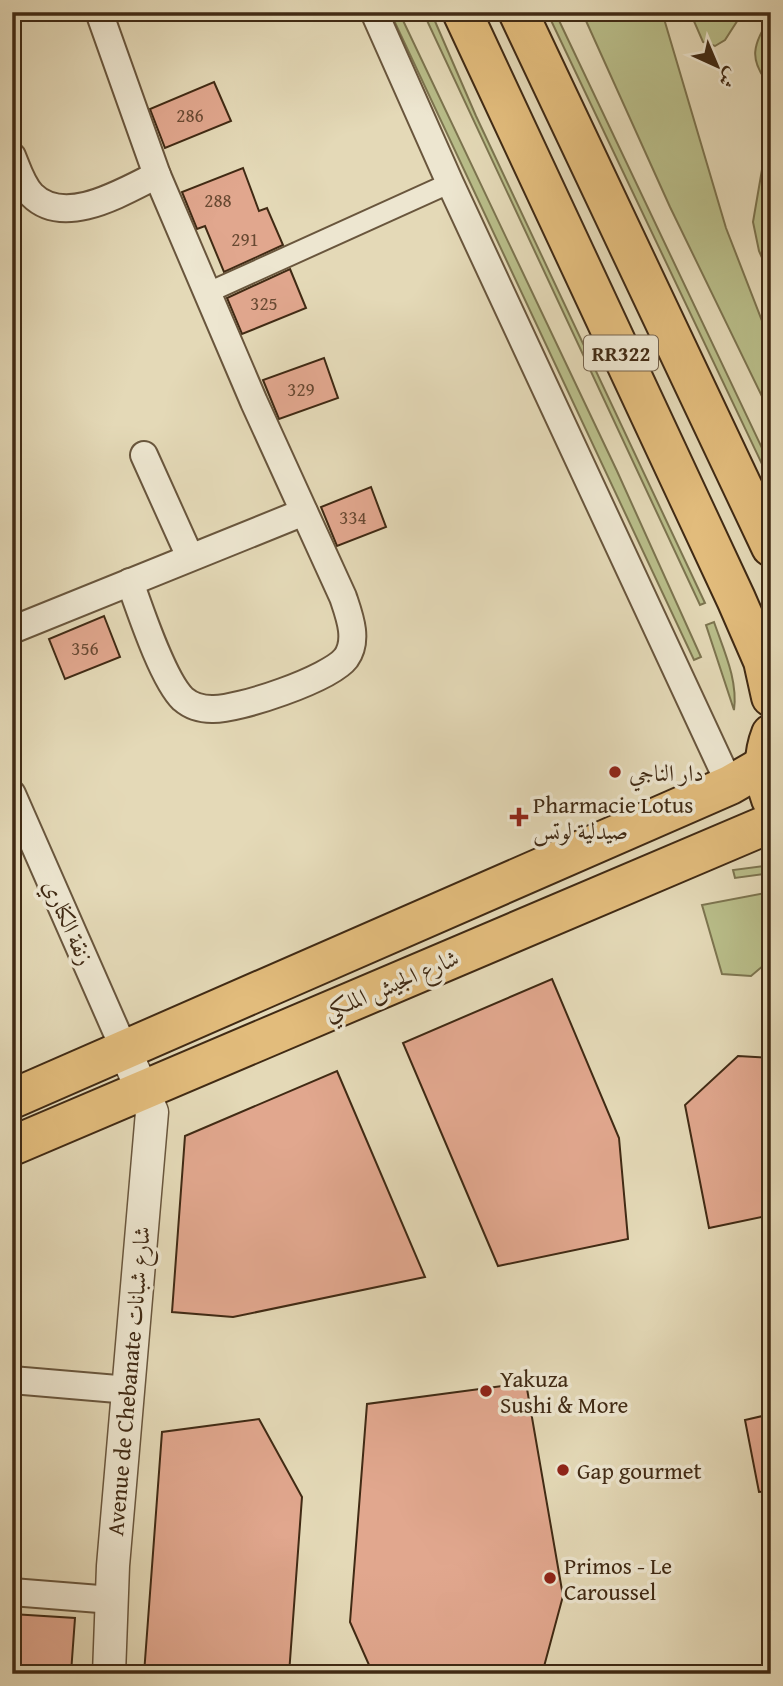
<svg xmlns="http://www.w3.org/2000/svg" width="783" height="1686" viewBox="0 0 783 1686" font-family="'Gentium Book Plus',Amiri,serif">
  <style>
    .green { fill: #b9be8a; stroke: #7c744f; stroke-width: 2 }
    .building { fill: #e1a78e; stroke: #402a14; stroke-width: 2 }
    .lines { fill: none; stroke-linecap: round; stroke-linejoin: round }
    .pedestrian-casing { stroke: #69563d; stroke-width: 23 }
    .minor-casing { stroke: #69563d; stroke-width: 30 }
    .tertiary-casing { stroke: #69563d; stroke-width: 35 }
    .primary-casing { stroke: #402a14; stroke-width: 42 }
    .pedestrian { stroke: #ede6d0; stroke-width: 19 }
    .minor { stroke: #ede6d0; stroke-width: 26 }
    .tertiary { stroke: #ede6d0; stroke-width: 32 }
    .primary { stroke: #e2bc7c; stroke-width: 38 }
    .poi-dot { fill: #8f2418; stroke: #ede6d0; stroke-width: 2.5 }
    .labels { text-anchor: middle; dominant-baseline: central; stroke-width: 7; stroke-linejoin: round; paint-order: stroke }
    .number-label { font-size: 19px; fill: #684932 }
    .shield { fill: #ede6d0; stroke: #74624c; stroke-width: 2 }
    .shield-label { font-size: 21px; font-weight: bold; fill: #402a14 }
    .poi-label { font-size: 23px; fill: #402a14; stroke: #ede6d0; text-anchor: start }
    .street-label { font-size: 23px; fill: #402a14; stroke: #ede6d0 }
  </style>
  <rect width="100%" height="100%" fill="#e4d9b7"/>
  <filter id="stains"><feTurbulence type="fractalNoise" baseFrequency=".00286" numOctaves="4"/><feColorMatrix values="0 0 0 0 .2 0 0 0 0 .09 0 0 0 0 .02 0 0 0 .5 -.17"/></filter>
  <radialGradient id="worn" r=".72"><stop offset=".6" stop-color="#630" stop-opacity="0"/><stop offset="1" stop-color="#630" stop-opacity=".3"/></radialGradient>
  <g class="green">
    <path d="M390 12H399L617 471 701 657 694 660Z"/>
    <path d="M423 12H431L476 116 705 603 700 605Z"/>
    <path d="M547 12H555L771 467V483Z"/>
    <path d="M582 12H662L726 228 771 344V415L670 207Z"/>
    <path d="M690 12H743L725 40 715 46 703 42Z"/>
    <path d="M771 16V87C747 59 753 45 771 16Z"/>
    <path d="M771 143V278L759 251 753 222 765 152Z"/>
    <path d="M714 622C724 651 738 680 734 710L706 625Z"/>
    <path d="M771 865V873L735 878 733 870Z"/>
    <path d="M771 892V959L751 976 722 974 702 905Z"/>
  </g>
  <g class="building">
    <path d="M214 82 231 121 165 148 150 109Z"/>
    <path d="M243 168 259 211 267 208 283 245 224 272 205 226 197 229 182 192Z"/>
    <path d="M290 269 306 308 242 334 227 298Z"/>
    <path d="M324 358 338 398 279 419 263 380Z"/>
    <path d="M371 487 386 527 337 546 321 507Z"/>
    <path d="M104 616 120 657 65 679 49 639Z"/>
    <path d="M552 979 619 1138 628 1239 498 1266 403 1043Z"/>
    <path d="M738 1056 771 1058V1215L709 1228 685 1105Z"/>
    <path d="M337 1071 425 1277 233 1317 172 1312 185 1136Z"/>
    <path d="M526 1383 563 1596 542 1674H373L350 1622 367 1404Z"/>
    <path d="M771 1414V1491L759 1492 745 1420Z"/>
    <path d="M259 1419 302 1497 289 1674H144L162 1432Z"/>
    <path d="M12 1614 75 1618 71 1673 12 1669Z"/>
  </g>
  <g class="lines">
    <g class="pedestrian-casing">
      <path id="pedestrian" d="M207 293 450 183"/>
    </g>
    <g class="minor-casing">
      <g id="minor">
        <path d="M99 12 157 175 254 402 343 597C349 615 359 640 346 658 330 679 238 710 212 709 202 709 191 706 183 699 163 680 140 610 130 582"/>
        <path d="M374 12 450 183 730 785"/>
        <path d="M12 156C17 168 22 185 32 195 65 228 124 191 157 175"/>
        <path d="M144 455 190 557"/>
        <path d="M12 630 304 512"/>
        <path d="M12 794 125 1051"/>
        <path d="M12 1380 129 1390"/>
        <path d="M12 1592 112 1600"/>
      </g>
    </g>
    <g class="tertiary-casing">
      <path id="tertiary" d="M109 1674 113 1566 152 1112 125 1051"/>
    </g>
    <g class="primary-casing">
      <g id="primary">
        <path d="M462 12 736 599 763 661 771 697"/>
        <path d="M518 12 771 547"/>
        <path d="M771 734C762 757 763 777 771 799"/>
        <path d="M12 1099 730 785 763 766"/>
        <path d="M12 1146 771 823"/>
      </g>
    </g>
    <use href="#pedestrian" class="pedestrian"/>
    <use href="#minor" class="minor"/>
    <use href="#tertiary" class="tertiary"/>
    <use href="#primary" class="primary"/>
  </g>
  <g class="poi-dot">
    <circle cx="615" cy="772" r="7"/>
    <path d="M515.5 806.5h7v7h7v7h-7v7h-7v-7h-7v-7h7z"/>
    <circle cx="486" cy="1391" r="7"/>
    <circle cx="563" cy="1470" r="7"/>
    <circle cx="550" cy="1578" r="7"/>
  </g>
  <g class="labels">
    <g class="number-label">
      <text x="190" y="115">286</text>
      <text x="218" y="200">288</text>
      <text x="245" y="239">291</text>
      <text x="264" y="303">325</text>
      <text x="301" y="389">329</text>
      <text x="353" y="517">334</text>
      <text x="85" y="648">356</text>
    </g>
    <rect class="shield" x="584" y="335.5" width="74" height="35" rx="5"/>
    <g class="shield-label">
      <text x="621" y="353">RR322</text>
    </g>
    <g class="poi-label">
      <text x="629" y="772">دار الناجي</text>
      <text x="533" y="804">Pharmacie Lotus<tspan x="533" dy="26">صيدلية لوتس</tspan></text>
      <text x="500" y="1378">Yakuza<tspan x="500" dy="26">Sushi &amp; More</tspan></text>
      <text x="577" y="1470">Gap gourmet</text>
      <text x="564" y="1565">Primos - Le<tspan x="564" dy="26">Caroussel</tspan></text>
    </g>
    <g class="street-label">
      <text transform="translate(69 922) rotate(66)">زنقة الكناري</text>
      <text transform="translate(391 984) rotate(-23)">شارع الجيش الملكي</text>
      <text transform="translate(128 1381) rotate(-85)">Avenue de Chebanate شارع شبانات</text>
    </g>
  </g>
  <rect width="783" height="1686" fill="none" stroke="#e4d9b7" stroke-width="42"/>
  <rect x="14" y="14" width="755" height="1658" fill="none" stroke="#402a14" stroke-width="3.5"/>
  <rect x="21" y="21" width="741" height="1644" fill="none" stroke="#402a14" stroke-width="2"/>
  <g transform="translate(717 66) rotate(136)" stroke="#ede6d0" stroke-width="5" paint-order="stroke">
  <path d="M0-5L12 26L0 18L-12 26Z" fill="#402a14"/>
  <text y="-10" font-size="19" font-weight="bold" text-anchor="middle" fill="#402a14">ش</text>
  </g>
  <rect width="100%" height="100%" filter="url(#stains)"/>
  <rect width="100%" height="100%" fill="url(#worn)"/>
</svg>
